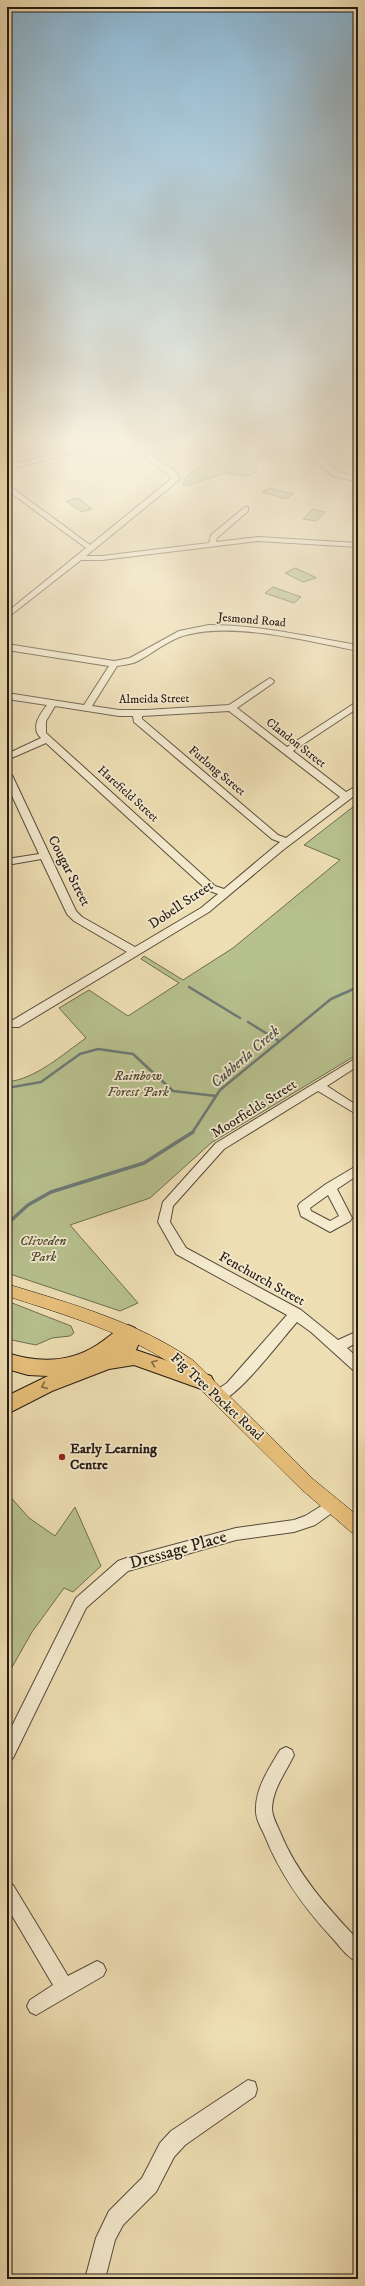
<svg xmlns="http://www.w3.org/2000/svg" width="365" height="2286" viewBox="0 0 365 2286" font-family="'IM FELL DW Pica',serif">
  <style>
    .green { fill: #b7c18e; stroke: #6e6e51 }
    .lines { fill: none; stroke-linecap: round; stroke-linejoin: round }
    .stream-far1 { stroke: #6d7a76; stroke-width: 2.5 }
    .stream { stroke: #6d7a76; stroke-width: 3.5 }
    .minor-casing { stroke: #574c3c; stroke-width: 2 }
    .major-casing { stroke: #251b14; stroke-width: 1 }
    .highway-casing { stroke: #251b14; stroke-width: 2 }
    .minor { fill: #f4eace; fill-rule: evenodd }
    .major { fill: #e7bf7a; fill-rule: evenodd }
    .highway { fill: #e7bf7a; fill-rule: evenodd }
    .oneway { stroke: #866d47 }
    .poi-dot { fill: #8f2418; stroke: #f4eace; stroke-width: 1.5 }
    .labels { text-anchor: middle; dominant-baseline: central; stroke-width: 3.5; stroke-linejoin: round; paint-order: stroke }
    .far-street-label { font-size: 12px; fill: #251b14; stroke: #f4eace }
    .street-label { font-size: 14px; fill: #251b14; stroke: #f4eace }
    .park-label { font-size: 14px; font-style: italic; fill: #514d39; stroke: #f4eace }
    .poi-label { font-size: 14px; font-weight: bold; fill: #251b14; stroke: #f4eace; text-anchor: start }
    .water-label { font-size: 15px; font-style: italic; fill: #4f534d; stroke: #f4eace }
    .near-street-label { font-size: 17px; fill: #251b14; stroke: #f4eace }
  </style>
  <rect width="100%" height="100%" fill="#eedeb3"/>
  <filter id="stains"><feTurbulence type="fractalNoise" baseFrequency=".005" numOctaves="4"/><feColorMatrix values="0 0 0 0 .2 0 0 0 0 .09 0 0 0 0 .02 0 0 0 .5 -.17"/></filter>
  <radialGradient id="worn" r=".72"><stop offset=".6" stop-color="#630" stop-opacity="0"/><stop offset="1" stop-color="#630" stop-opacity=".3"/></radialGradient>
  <g class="green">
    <path d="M226 448H311L268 455 256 463V472L247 476 226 473 188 485H182L188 475 211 461Z"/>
    <path d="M270 488 293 494 286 499 262 492Z"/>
    <path d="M78 498 92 509 82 512 66 501Z"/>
    <path d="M313 509 325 512 316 521 303 519Z"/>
    <path d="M295 568 315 577 316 578 303 582 285 573Z"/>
    <path d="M273 587 301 597 294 603 265 593Z"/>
    <path d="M358 803V1054L211 1143 150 1198 70 1225 138 1303 120 1311 7 1273V1082C36 1079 63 1054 86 1038L59 1008 89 990 128 1016 179 983 141 959 144 956 183 980 233 948 340 860 304 845Z"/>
    <path d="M7 1301 71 1326 74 1333 70 1336 52 1338 36 1345 7 1339Z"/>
    <path d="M7 1493 29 1518 55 1536 75 1507 101 1566 73 1592 64 1588 32 1632 7 1676Z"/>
  </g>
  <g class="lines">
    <g class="stream-far1">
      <path d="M189 987 240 1018"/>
      <path d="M248 1022 279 1041"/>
      <path d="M7 1088 41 1082 80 1054 98 1049 133 1054 173 1091 216 1096"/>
      <path d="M192 1133 220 1090 331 999 358 987"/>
    </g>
    <path class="stream" d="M7 1224 28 1205 51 1192 144 1163 193 1132"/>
    <g class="minor-casing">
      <g id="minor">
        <path d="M78 448H90L7 470V466Z"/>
        <path d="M131 448H139L175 471 179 476V480L86 556H102L209 543 211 535 245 507H248V511L217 538 216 542 258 537 358 543V547L258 541 102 560H81L7 618V612L86 548 7 490V484L90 545 171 479 169 475Z"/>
        <path d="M308 451H314L339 472 358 478V482L333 476 308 455Z"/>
        <path d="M209 625C259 625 309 637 358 645V651C308 641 235 622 186 635 169 639 153 653 138 661 132 664 124 665 117 666L92 706 119 710H146L229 705 270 678 274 681 273 683 237 708 287 747 358 701V708L293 751 346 792 358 785V793L283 850 209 912 19 1027H7V1019L13 1020 127 952 74 921 67 914 41 859 7 865V859L39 854 7 785V772L12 775 76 911 82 917 135 947 201 908 218 894 207 890 46 743 7 760V754L41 738C30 728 40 714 47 705L7 699V693L84 705 109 666 7 650V644L114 661 130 658 179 631ZM55 706 119 716H133L134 722 272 839 280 842 224 889 215 886 46 733V721ZM229 711 340 797 286 838 278 835 142 719V716Z"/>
        <path d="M358 1057V1066L327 1086 358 1106V1115L318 1091 224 1149 173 1206 170 1222 186 1248 301 1310 338 1340 358 1331V1342L347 1348 358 1358V1371L353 1370 311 1332 297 1322C281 1340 243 1391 223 1400 220 1402 218 1401 214 1400L212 1396 214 1392 227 1383 287 1315 176 1254 158 1222 163 1202 216 1143Z"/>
        <path d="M358 1165V1175L337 1189 352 1218 350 1221 330 1232 301 1216 298 1206 300 1203 326 1184ZM328 1195 339 1216 330 1221 311 1211 310 1208Z"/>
        <path d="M331 1500 336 1502 338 1506 336 1510 315 1525 294 1532 236 1540 128 1571 86 1608 13 1758 7 1761V1736L76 1598 118 1561 132 1556 236 1528 294 1520 305 1516Z"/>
        <path d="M286 1747 292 1750 294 1755C286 1772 273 1788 272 1808 272 1816 277 1825 280 1832 297 1874 327 1907 358 1940V1962C348 1958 341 1948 334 1940 304 1908 280 1875 264 1834 260 1826 255 1817 256 1808 256 1787 270 1767 280 1750Z"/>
        <path d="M7 1882 13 1885 68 1976 97 1961 103 1964 106 1970 103 1976 36 2015 30 2012 27 2006 30 2000 53 1985 7 1907Z"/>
        <path d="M248 2080 255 2082 257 2089 255 2096 185 2145 174 2157 156 2192 123 2225 115 2240 105 2279H85L96 2238 109 2211 142 2178 160 2143 171 2131Z"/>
      </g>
    </g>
    <g class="major-casing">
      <path id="major" d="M7 1284C72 1304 138 1322 194 1361L313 1479 358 1516V1535L351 1532 301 1489 182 1371C129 1333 68 1316 7 1296Z"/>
    </g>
    <g class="highway-casing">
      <path id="highway" d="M128 1325 135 1328 141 1338 136 1350 211 1376 214 1382 211 1388 204 1390 134 1365 109 1369 52 1391 7 1414V1396L48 1376 28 1375 7 1369V1353C38 1363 69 1363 97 1345 107 1339 116 1329 128 1325Z"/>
    </g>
    <use href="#minor" class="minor"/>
    <use href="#major" class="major"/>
    <use href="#highway" class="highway"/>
  </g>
  <defs><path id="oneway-chevron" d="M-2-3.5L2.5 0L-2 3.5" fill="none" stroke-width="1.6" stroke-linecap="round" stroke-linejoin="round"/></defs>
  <g class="oneway">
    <use href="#oneway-chevron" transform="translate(154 1363) rotate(-159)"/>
    <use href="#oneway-chevron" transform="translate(44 1386) rotate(156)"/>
  </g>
  <linearGradient id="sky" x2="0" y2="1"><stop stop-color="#8ab6d4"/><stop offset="0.58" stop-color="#f7f0dd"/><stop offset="1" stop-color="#f7f0dd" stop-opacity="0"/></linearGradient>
  <rect width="365" height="768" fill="url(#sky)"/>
  <circle class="poi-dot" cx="62" cy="1457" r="4"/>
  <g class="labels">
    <g class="far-street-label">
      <text transform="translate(252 620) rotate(5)">Jesmond Road</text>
      <text transform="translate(154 699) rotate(-1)">Almeida Street</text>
      <text transform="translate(296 743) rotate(38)">Clandon Street</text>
      <text transform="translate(217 771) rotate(40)">Furlong Street</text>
      <text transform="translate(128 794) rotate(42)">Harefield Street</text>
    </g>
    <g class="street-label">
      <text transform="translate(69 871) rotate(63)">Cougar Street</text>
      <text transform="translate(181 905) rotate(-34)">Dobell Street</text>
      <text transform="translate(254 1109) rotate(-32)">Moorfields Street</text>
      <text transform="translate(262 1279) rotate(29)">Fenchurch Street</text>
      <text transform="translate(217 1397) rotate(43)">Fig Tree Pocket Road</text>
    </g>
    <g class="park-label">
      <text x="138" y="1076">Rainbow<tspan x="138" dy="16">Forest Park</tspan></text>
      <text x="43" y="1241">Cliveden<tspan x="43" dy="16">Park</tspan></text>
    </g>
    <g class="poi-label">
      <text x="70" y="1449">Early Learning<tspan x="70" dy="16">Centre</tspan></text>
    </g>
    <g class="water-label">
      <text transform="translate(245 1057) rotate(-41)">Cubberla Creek</text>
    </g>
    <g class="near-street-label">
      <text transform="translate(178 1550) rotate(-16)">Dressage Place</text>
    </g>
  </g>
  <rect width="365" height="2286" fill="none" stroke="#eedeb3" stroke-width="24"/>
  <rect x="8" y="8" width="349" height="2270" fill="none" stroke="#251b14" stroke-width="2"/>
  <rect x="12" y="12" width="341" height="2262" fill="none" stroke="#251b14"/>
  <rect width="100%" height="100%" filter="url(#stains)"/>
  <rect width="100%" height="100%" fill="url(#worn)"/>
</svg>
